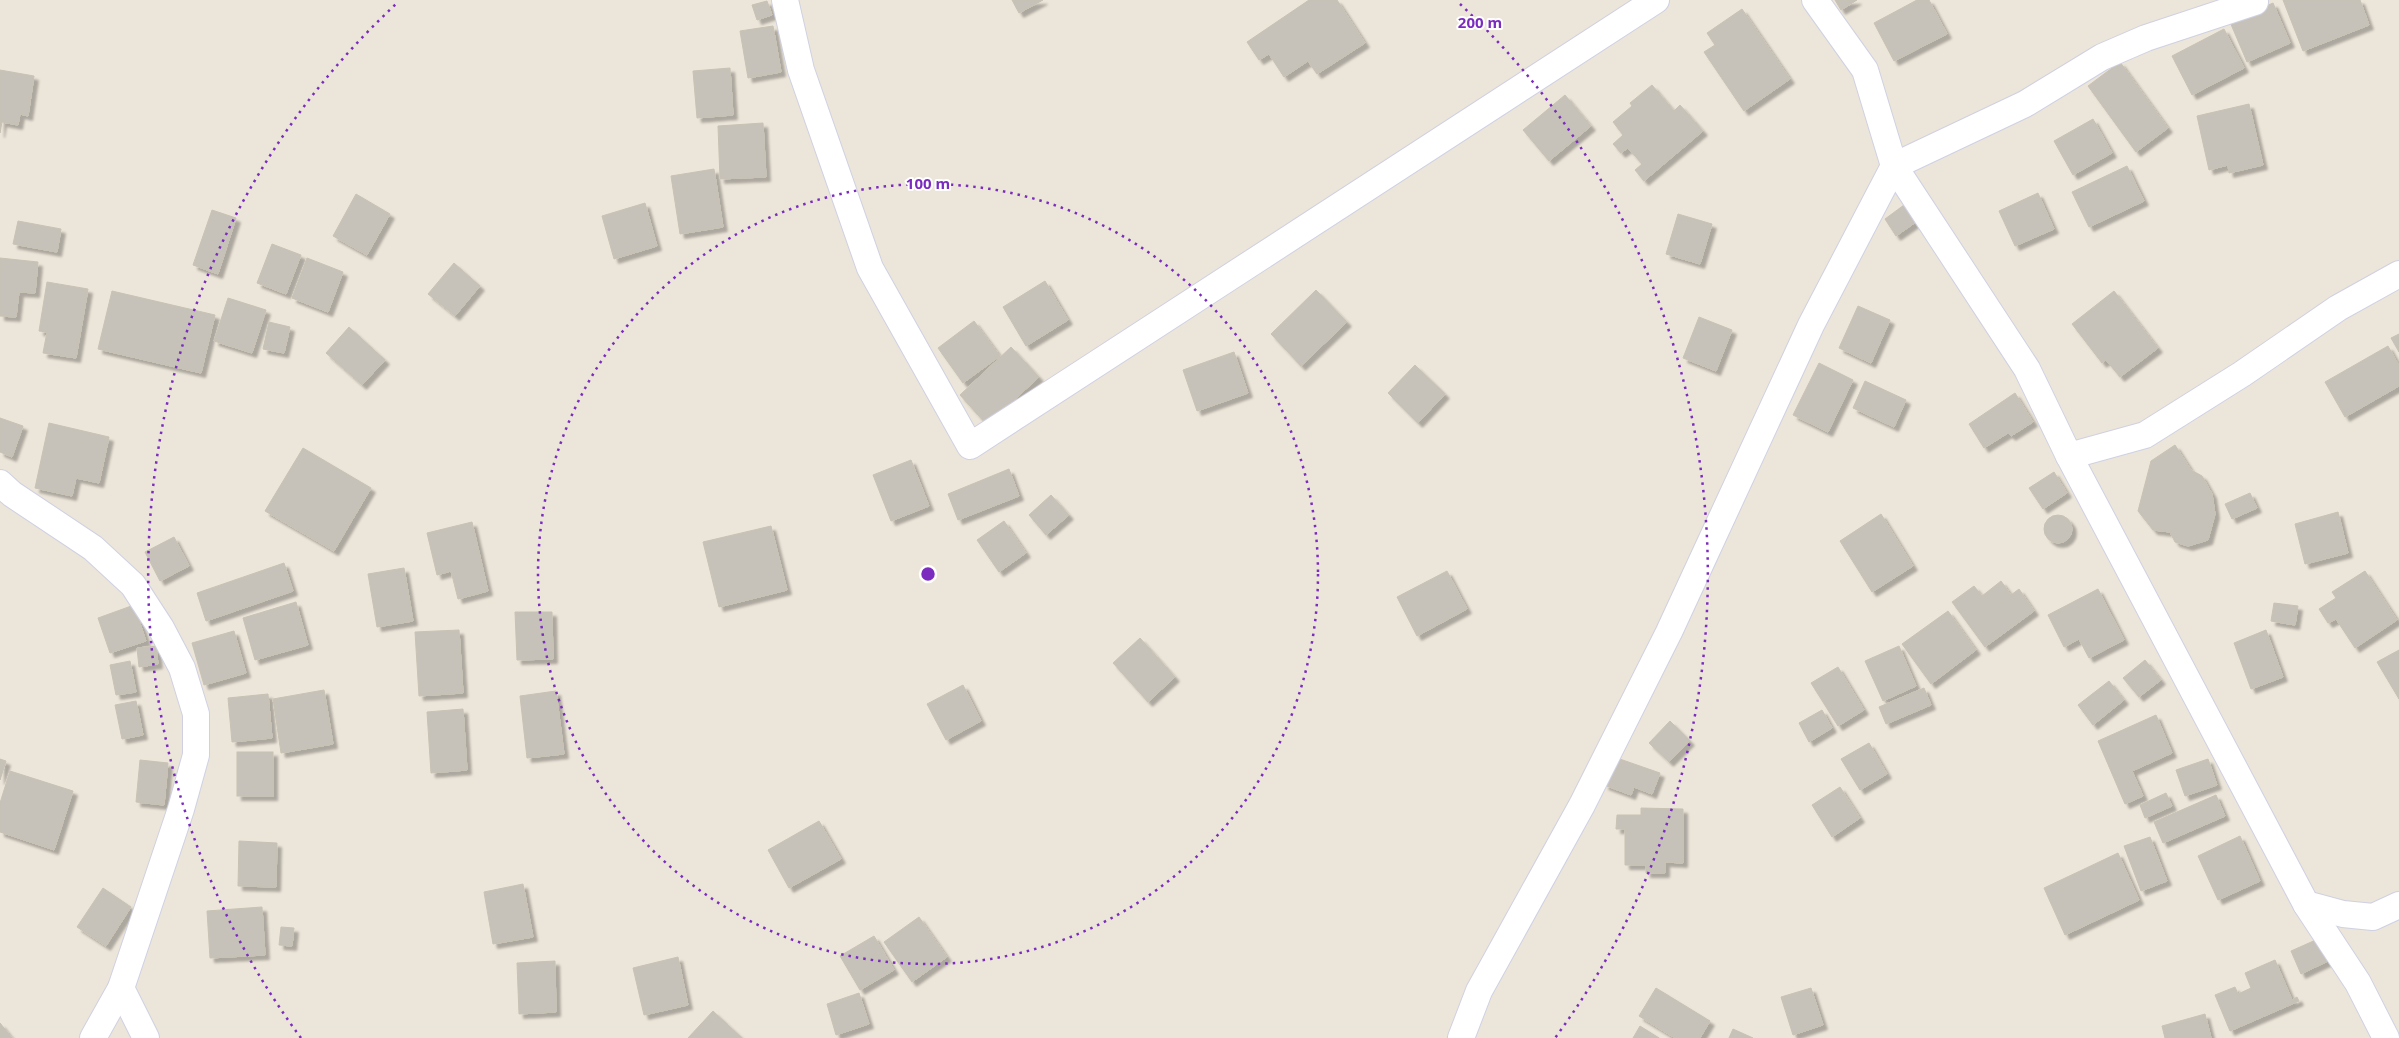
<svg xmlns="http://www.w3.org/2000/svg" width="2399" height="1038" viewBox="0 0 2399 1038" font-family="'Noto Sans',sans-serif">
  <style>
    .building { fill: #c7c2b9; stroke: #c7c2b3; filter: url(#shadow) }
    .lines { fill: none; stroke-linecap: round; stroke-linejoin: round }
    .minor-casing { stroke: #cfd1e3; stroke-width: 28 }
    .minor { stroke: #fff; stroke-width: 26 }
    .ring { fill: none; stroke: #7b2cbf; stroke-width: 2.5; stroke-dasharray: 2.5 5 }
    .centre { fill: #7b2cbf; stroke: #fff; stroke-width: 2.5 }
    .ring-label { font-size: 15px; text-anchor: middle; font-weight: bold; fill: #7b2cbf; stroke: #fff; stroke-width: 4; stroke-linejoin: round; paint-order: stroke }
  </style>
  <defs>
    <filter id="shadow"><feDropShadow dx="4.5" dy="4.5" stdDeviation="1" flood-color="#0004"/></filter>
  </defs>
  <rect width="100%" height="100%" fill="#ece5d9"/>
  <g class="building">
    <path d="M1012 0H1043L1019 13Z"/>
    <path d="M1309 0H1337L1365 43 1317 74 1308 61 1284 77 1269 54 1259 60 1247 42Z"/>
    <path d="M1835 0H1857L1841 10Z"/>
    <path d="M1917 0H1929L1947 34 1894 61 1874 23Z"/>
    <path d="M2283 0H2360L2369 25 2303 51Z"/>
    <path d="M767 1 772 15 757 20 752 5Z"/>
    <path d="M2273 3 2290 43 2247 62 2230 22Z"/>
    <path d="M1742 9 1790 79 1744 111 1704 52 1715 45 1707 33Z"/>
    <path d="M773 26 781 72 748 78 740 31Z"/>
    <path d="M2224 29 2244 68 2192 95 2172 56Z"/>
    <path d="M2120 62 2168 128 2136 152 2088 86Z"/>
    <path d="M730 68 733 115 697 118 693 71Z"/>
    <path d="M0 70 34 76 28 116 20 114 18 125 2 122 0 133Z"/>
    <path d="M1652 85 1674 111 1680 105 1703 131 1644 181 1635 170 1642 164 1628 148 1621 153 1613 144 1623 135 1613 122 1632 106 1630 103Z"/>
    <path d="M1565 95 1591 126 1549 161 1523 130Z"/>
    <path d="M2249 104 2263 165 2229 173 2228 165 2209 170 2197 116Z"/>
    <path d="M2093 119 2112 153 2073 175 2054 141Z"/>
    <path d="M763 123 766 177 720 179 718 126Z"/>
    <path d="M2127 166 2144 201 2089 227 2072 192Z"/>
    <path d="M714 169 723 227 680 234 671 176Z"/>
    <path d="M2038 193 2054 229 2015 246 1999 211Z"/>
    <path d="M356 194 390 214 367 255 333 236Z"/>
    <path d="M645 203 657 246 614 259 602 216Z"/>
    <path d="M1904 205 1916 222 1896 236 1885 219Z"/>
    <path d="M212 210 236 218 218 274 193 265Z"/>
    <path d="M1678 214 1712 224 1700 264 1666 254Z"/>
    <path d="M18 221 61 229 57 252 13 244Z"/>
    <path d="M272 244 301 255 286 294 257 283Z"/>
    <path d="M0 258 38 262 35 293 19 292 16 317 0 316Z"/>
    <path d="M307 258 343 272 328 312 292 298Z"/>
    <path d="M454 263 480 286 455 316 428 294Z"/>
    <path d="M1045 281 1068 320 1026 346 1003 307Z"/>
    <path d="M47 282 88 289 76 358 43 353 47 332 39 331Z"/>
    <path d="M1316 290 1347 322 1301 366 1271 334Z"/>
    <path d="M112 291 215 315 201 373 98 349Z"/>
    <path d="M2114 291 2158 348 2120 377 2106 360 2102 363 2072 324Z"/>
    <path d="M228 298 266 310 252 353 214 341Z"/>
    <path d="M1858 306 1890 320 1871 363 1839 348Z"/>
    <path d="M1699 317 1732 330 1716 371 1683 358Z"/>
    <path d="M974 321 1000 356 963 383 938 348Z"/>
    <path d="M269 322 290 327 284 353 263 349Z"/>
    <path d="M349 327 385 360 362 385 326 353Z"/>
    <path d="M2399 334V352L2391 338Z"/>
    <path d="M2388 346 2399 366V386L2345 417 2325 382Z"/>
    <path d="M1011 347 1039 377 987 425 960 395Z"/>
    <path d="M1234 352 1248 393 1197 411 1183 370Z"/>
    <path d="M1819 363 1853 380 1828 432 1793 415Z"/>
    <path d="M1415 365 1445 394 1418 423 1388 393Z"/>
    <path d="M1865 381 1906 400 1894 427 1853 408Z"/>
    <path d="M2015 393 2033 422 2011 436 2008 433 1984 448 1969 424Z"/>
    <path d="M0 418 23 426 12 457 0 452Z"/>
    <path d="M49 423 109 437 99 483 76 478 72 496 35 488Z"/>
    <path d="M2175 445 2191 470 2202 476 2212 494 2215 514 2208 540 2188 546 2175 542 2170 532 2153 530 2138 511 2151 461Z"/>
    <path d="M303 448 371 488 334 551 265 511Z"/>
    <path d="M911 460 929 506 891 521 873 475Z"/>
    <path d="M1009 469 1019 496 958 520 948 494Z"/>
    <path d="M2054 472 2067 493 2043 509 2029 488Z"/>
    <path d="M2250 493 2257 508 2232 519 2225 504Z"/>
    <path d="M1051 495 1069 515 1046 535 1029 515Z"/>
    <path d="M2338 512 2348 553 2305 564 2295 524Z"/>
    <path d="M1881 514 1913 566 1872 592 1840 541Z"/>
    <circle cx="2058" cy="529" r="14"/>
    <path d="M1004 521 1026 553 999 572 977 540Z"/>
    <path d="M472 522 488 591 458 599 451 571 437 575 427 533Z"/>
    <path d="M771 526 787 590 719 607 703 542Z"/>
    <path d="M174 537 189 566 160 581 145 552Z"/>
    <path d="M284 563 293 591 206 621 197 593Z"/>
    <path d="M404 568 413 621 377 627 368 574Z"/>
    <path d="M1447 571 1467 609 1417 636 1397 597Z"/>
    <path d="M2365 571 2397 620 2355 648 2336 619 2328 623 2319 609 2336 598 2332 592Z"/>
    <path d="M2001 581 2011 595 2019 589 2034 611 1985 647 1952 602 1974 586 1982 596Z"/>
    <path d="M2098 589 2124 640 2089 658 2079 639 2064 647 2048 615Z"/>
    <path d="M296 602 308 645 255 660 243 618Z"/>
    <path d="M2274 603 2298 606 2295 625 2271 621Z"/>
    <path d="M134 605 146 641 110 653 98 618Z"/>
    <path d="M1948 611 1976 650 1931 684 1902 644Z"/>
    <path d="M515 612H552L553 659 517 660Z"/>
    <path d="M459 630 463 693 419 696 415 632Z"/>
    <path d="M2266 630 2283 677 2251 689 2234 643Z"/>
    <path d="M234 631 246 673 204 685 192 643Z"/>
    <path d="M1140 638 1175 677 1148 702 1113 663Z"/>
    <path d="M156 646 158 664 139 667 137 648Z"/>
    <path d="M1899 646 1916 686 1883 701 1865 661Z"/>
    <path d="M2399 650V699L2377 662Z"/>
    <path d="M2145 660 2161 680 2139 697 2123 678Z"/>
    <path d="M130 661 136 692 116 695 110 665Z"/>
    <path d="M1838 667 1864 710 1838 726 1811 683Z"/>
    <path d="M2109 681 2124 700 2093 725 2078 705Z"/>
    <path d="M963 685 981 721 946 740 927 704Z"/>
    <path d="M1924 688 1931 705 1886 724 1879 707Z"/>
    <path d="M324 690 333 744 281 753 273 699Z"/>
    <path d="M556 691 564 754 527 758 520 696Z"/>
    <path d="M268 694 272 738 232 742 228 698Z"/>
    <path d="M136 701 143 735 122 739 115 705Z"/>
    <path d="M463 709 467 770 431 773 427 712Z"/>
    <path d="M1822 710 1832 728 1809 742 1799 723Z"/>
    <path d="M2156 715 2172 753 2132 771 2143 796 2125 804 2098 741Z"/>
    <path d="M1670 721 1690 741 1669 762 1649 743Z"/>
    <path d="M1869 743 1887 774 1860 790 1841 759Z"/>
    <rect x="237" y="752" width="36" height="44"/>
    <path d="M1614 757 1660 773 1652 794 1634 787 1631 795 1604 785Z"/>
    <path d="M0 759 6 761 0 780Z"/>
    <path d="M2208 759 2217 785 2185 796 2176 770Z"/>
    <path d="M140 760 168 763 164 805 136 802Z"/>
    <path d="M10 771 73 791 54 850 0 832V803Z"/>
    <path d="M1840 787 1860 818 1832 837 1812 805Z"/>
    <path d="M2166 793 2172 806 2145 818 2140 805Z"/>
    <path d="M2216 795 2225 816 2163 843 2154 822Z"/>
    <path d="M1641 808 1683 809V863L1665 862V873H1646V865H1625V829H1616L1617 815H1641Z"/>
    <path d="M819 821 841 859 789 888 768 850Z"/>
    <path d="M2240 836 2260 881 2218 900 2198 856Z"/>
    <path d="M2150 837 2167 881 2141 891 2124 846Z"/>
    <path d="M239 841 277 843 276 887 238 886Z"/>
    <path d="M2118 853 2139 900 2065 935 2044 888Z"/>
    <path d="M523 884 533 937 493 944 484 892Z"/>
    <path d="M103 888 131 907 106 946 77 927Z"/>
    <path d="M262 907 265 955 210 958 207 911Z"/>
    <path d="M919 917 947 957 912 982 884 942Z"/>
    <path d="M281 927 294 928 292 946 279 945Z"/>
    <path d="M874 936 894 970 860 990 840 956Z"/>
    <path d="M2318 939 2328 961 2301 974 2291 951Z"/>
    <path d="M678 957 688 1005 644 1015 633 968Z"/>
    <path d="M2275 960 2292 1000 2297 997 2299 1001 2230 1031 2215 995 2235 987 2238 994 2251 988 2245 973Z"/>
    <path d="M555 961 556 1012 519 1014 517 963Z"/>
    <path d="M1656 988 1710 1021 1700 1038H1675L1639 1016Z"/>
    <path d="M1811 988 1823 1025 1793 1035 1781 997Z"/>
    <path d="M859 993 869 1024 836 1035 827 1004Z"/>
    <path d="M713 1011 742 1038H688Z"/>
    <path d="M2205 1014 2211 1038H2165L2162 1026Z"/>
    <path d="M0 1023 12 1038H0Z"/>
    <path d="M1640 1026 1659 1038H1633Z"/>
    <path d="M1733 1029 1753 1038H1729Z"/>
  </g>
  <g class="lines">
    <g class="minor-casing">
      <g id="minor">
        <path d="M785 0 801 70 870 268 970 446 1656 0"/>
        <path d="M2255 2 2146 38 2102 57 2025 104 1894 166 2027 369 2069 456 2306 904 2358 983 2386 1038"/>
        <path d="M2069 456 2145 435 2242 374 2338 308 2399 274"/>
        <path d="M0 483 12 494 93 548 133 585 161 628 182 668 196 714V755L181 809 121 988 93 1038"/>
        <path d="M2306 904 2343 914 2373 917 2399 905"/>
        <path d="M121 988 146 1038"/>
        <path d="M1461 1038 1479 991 1582 805 1669 632 1811 325 1894 166 1865 70 1815 0"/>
      </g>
    </g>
    <use href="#minor" class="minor"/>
  </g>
  <g class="ring">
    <circle cx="928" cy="574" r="390"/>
    <path d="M301 1038A780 780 0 0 1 396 4M1460 4A780 780 0 0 1 1555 1038"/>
  </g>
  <circle cx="928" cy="574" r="8" class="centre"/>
  <g class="ring-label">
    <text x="1480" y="28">200 m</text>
    <text x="928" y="189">100 m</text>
  </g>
</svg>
